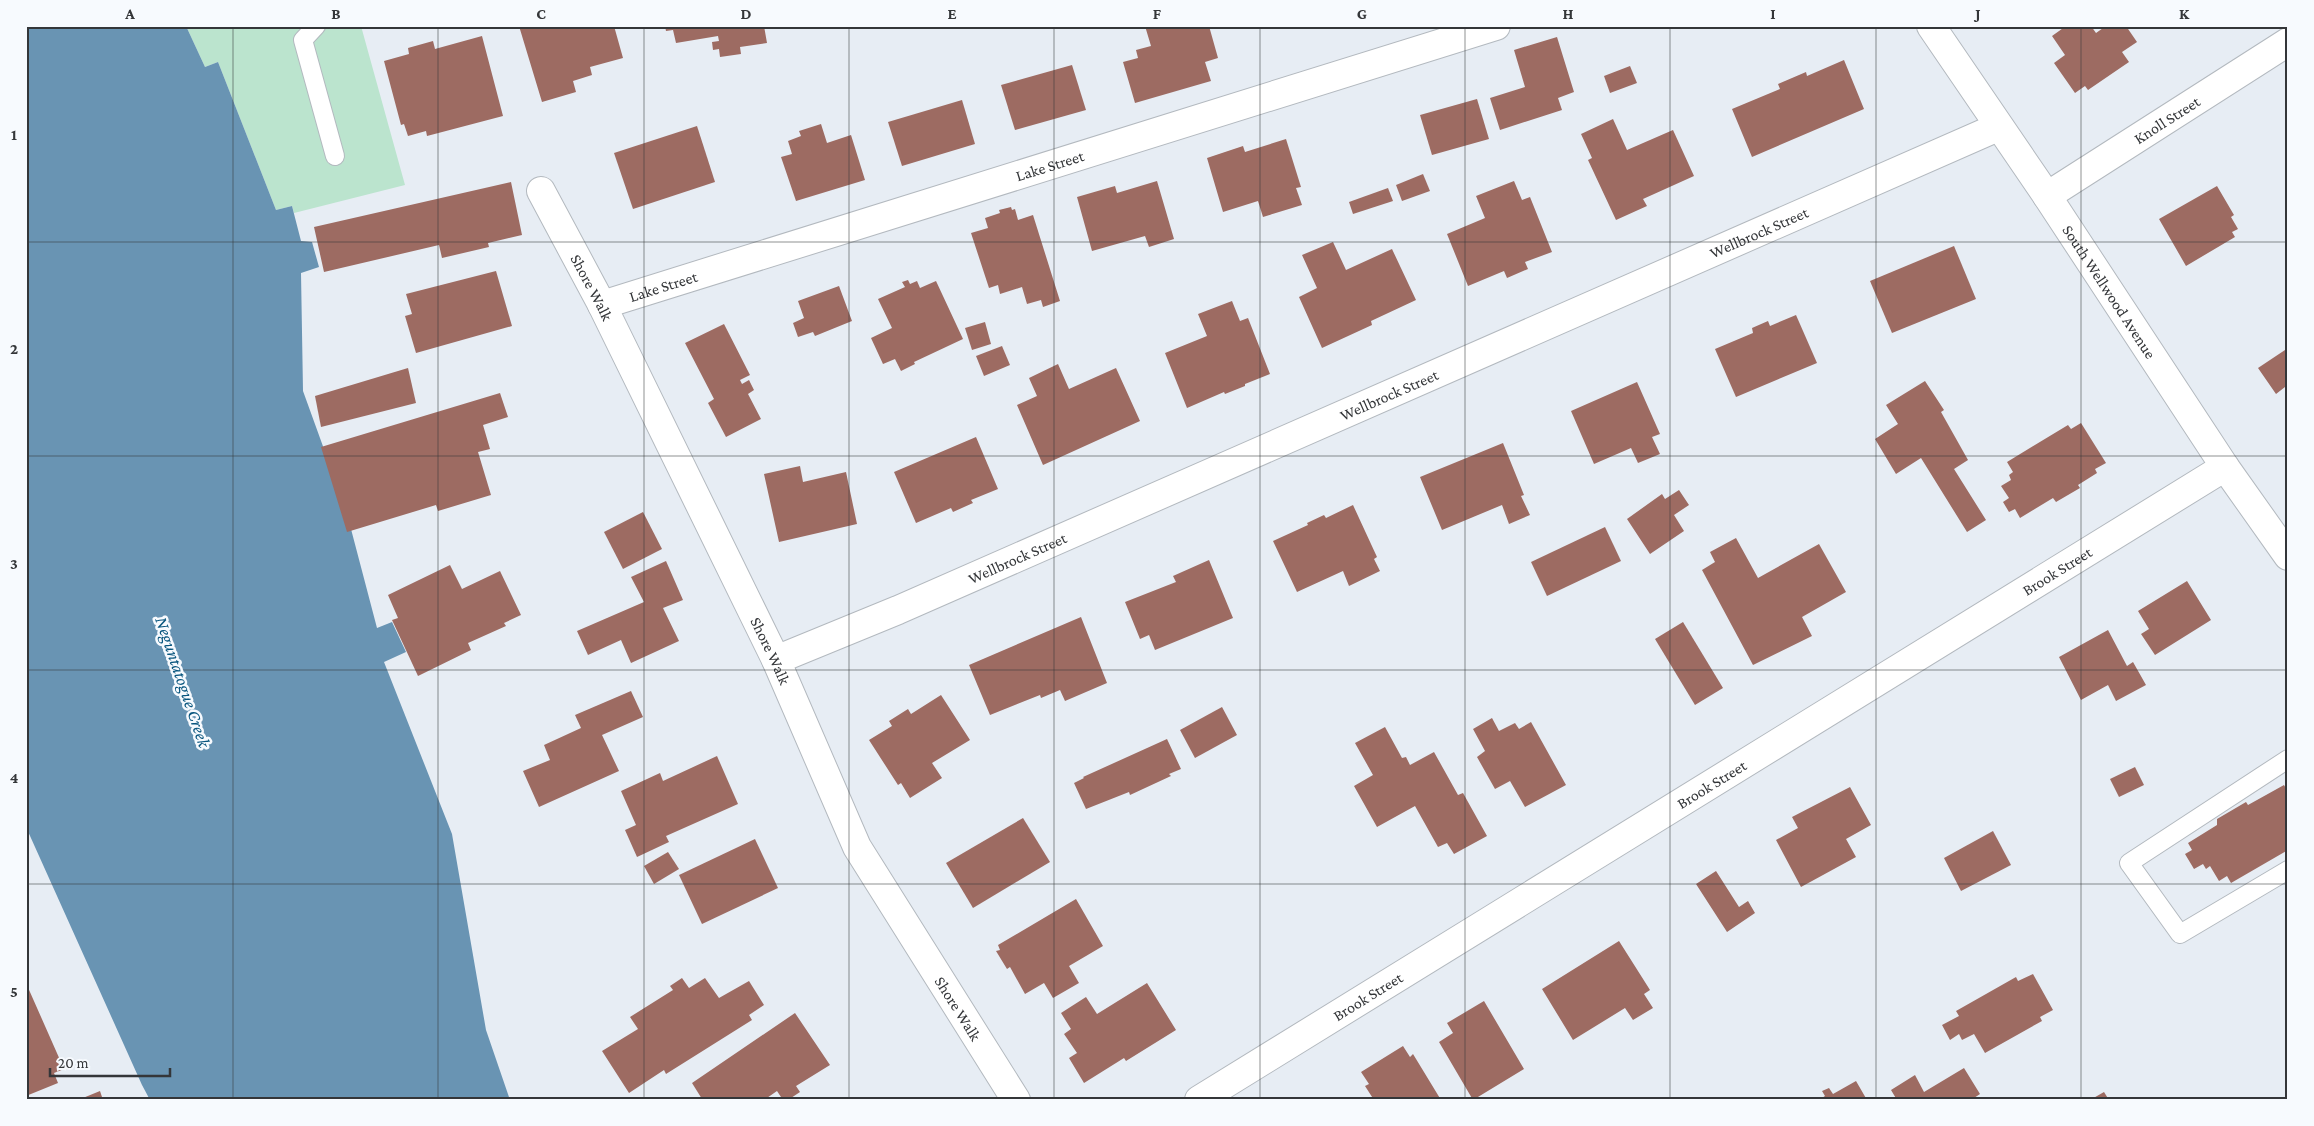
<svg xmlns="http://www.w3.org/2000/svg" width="2314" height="1126" viewBox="0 0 2314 1126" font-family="'Crimson Pro',serif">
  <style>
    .green { fill: #bbe4ce }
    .water { fill: #6994b3 }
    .building { fill: #9d6b62 }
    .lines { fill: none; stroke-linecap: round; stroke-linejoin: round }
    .lane-casing { stroke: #b3b9bf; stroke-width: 20 }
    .street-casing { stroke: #b3b9bf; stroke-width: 30 }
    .secondary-casing { stroke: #b3b9bf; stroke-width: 30 }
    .lane { stroke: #fff; stroke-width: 18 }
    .street { stroke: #fff; stroke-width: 28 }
    .secondary { stroke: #fff; stroke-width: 28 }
    .grid { fill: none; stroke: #343639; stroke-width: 1; stroke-opacity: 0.55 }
    .labels { text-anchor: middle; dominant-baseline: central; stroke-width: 5; stroke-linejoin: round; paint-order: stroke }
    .street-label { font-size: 16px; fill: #343639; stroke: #f7fafe }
    .water-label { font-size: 18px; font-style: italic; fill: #08557e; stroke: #f7fafe }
    .neatline { fill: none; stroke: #343639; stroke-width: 2 }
    .grid-label { font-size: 16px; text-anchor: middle; font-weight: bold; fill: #343639 }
  </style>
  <rect width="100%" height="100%" fill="#e7edf4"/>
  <path class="green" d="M186 26H361L405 185 294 213 292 206 276 210 218 62 205 67Z"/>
  <path class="water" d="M26 26H186L205 67 218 62 276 210 292 206 301 241 312 242 319 267 301 273 303 391 346 510 377 628 392 622 406 652 384 662 452 834 486 1030 510 1100H150L142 1085 26 827Z"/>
  <g class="building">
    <path d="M519 26H614L623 58 590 67 592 75 573 81 576 92 542 102Z"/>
    <path d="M665 26H764L767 43 740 47 741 54 720 57 719 49 713 50 712 42 719 41 718 36 676 43 673 30 666 31Z"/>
    <path d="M1145 26H1209L1218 58 1205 62 1211 81 1135 103 1123 62 1138 58 1136 50 1151 46Z"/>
    <path d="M2066 26H2091L2096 33 2106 26H2126L2137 42 2122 52 2129 62 2088 90 2085 86 2075 93 2054 63 2065 55 2052 36Z"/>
    <path d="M482 36 503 116 427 136 426 131 408 136 404 124 401 125 384 61 409 54 408 48 433 41 435 49Z"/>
    <path d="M1557 37 1574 92 1558 98 1562 110 1500 130 1490 98 1525 87 1514 50Z"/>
    <path d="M1844 60 1864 109 1752 157 1732 109 1780 89 1778 84 1806 72 1807 76Z"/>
    <path d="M1072 65 1086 110 1015 130 1001 85Z"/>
    <path d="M1630 66 1637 83 1610 93 1604 76Z"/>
    <path d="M1477 99 1489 139 1432 155 1420 115Z"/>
    <path d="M962 100 975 144 902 166 888 122Z"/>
    <path d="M1613 119 1627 150 1673 130 1694 176 1643 199 1647 206 1616 220 1588 160 1592 158 1581 134Z"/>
    <path d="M821 124 827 143 851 135 865 180 796 201 781 157 792 154 788 141 801 136 799 131Z"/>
    <path d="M697 126 715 182 633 209 614 153Z"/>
    <path d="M1286 139 1301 187 1296 188 1302 205 1263 217 1258 201 1223 212 1207 158 1243 146 1245 152Z"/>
    <path d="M1423 174 1430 191 1402 201 1396 185Z"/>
    <path d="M1157 181 1174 239 1149 247 1145 236 1092 251 1077 197 1115 186 1117 193Z"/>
    <path d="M1514 181 1522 200 1530 197 1552 252 1525 262 1528 269 1507 278 1504 271 1468 286 1447 234 1485 218 1476 196Z"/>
    <path d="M511 182 522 235 488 243 489 247 442 258 439 245 324 272 314 227Z"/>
    <path d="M2217 186 2234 215 2231 217 2238 229 2232 232 2235 237 2186 266 2159 219Z"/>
    <path d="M1388 188 1393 201 1353 214 1349 202Z"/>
    <path d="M1011 207 1012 210 1015 209 1018 220 1033 215 1060 301 1043 307 1041 300 1027 304 1022 287 1000 294 998 285 989 288 971 233 988 228 985 218 1000 213 999 210Z"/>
    <path d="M1333 242 1346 270 1392 249 1416 300 1371 321 1372 325 1322 348 1299 297 1317 288 1302 255Z"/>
    <path d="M1954 246 1976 299 1892 333 1870 281Z"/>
    <path d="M496 271 512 326 416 353 405 316 412 314 406 294Z"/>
    <path d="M908 280 910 284 917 281 920 288 936 281 963 339 914 362 915 364 901 371 895 359 883 364 871 338 892 328 878 299 905 287 902 282Z"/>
    <path d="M839 286 852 321 815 336 813 332 798 337 793 323 804 318 798 301Z"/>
    <path d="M1232 301 1240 321 1248 318 1270 374 1245 384V386L1225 394 1224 392 1187 408 1165 353 1207 336 1198 314Z"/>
    <path d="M1796 315 1817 363 1736 397 1715 349 1753 333 1752 328 1768 321 1770 326Z"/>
    <path d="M985 322 991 344 972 350 965 328Z"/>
    <path d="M724 324 750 375 740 380 742 384 749 380 754 390 748 394 761 419 726 437 708 403 714 399 685 343Z"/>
    <path d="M1002 346 1010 365 984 376 976 356Z"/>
    <path d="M2288 348V392L2285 387 2276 394 2258 368Z"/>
    <path d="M1058 364 1069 389 1116 368 1140 421 1043 465 1017 405 1037 396 1029 378Z"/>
    <path d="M408 368 416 403 321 427 315 396Z"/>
    <path d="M1925 381 1944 410 1941 412 1968 460 1954 469 1986 520 1967 532 1921 458 1896 474 1875 439 1898 424 1886 405Z"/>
    <path d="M1637 382 1660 434 1652 437 1660 454 1638 463 1631 448 1594 464 1571 411Z"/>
    <path d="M500 393 508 417 483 425 490 449 478 452 491 495 438 511 436 505 347 532 321 447Z"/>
    <path d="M2081 423 2106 463 2095 469 2097 473 2078 485 2080 488 2056 502 2053 498 2020 518 2015 509 2009 512 2003 502 2009 498 2001 486 2011 480 2009 475 2013 472 2007 462 2068 425 2071 429Z"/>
    <path d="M976 437 998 489 971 500 973 503 953 512 951 508 916 523 894 472Z"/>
    <path d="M1503 443 1524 495 1521 496 1530 515 1509 524 1502 505 1442 530 1420 477Z"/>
    <path d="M800 466 803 482 846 472 857 524 779 542 764 474Z"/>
    <path d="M1679 490 1689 505 1674 515 1684 531 1650 554 1627 519 1662 494 1665 499Z"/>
    <path d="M1353 505 1377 557 1374 559 1380 571 1349 586 1343 571 1297 592 1273 541 1308 525 1307 523 1324 515 1326 518Z"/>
    <path d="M643 512 662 549 623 569 604 532Z"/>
    <path d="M1605 527 1621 561 1547 596 1531 562Z"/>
    <path d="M1736 538 1758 578 1819 544 1846 592 1802 617 1812 636 1753 665 1702 570 1715 562 1710 552Z"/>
    <path d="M1209 560 1233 618 1155 650 1149 635 1140 639 1125 602 1176 582 1173 576Z"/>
    <path d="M666 561 683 600 663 608 679 641 631 663 621 640 588 655 577 631 644 602 631 577Z"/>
    <path d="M450 565 462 589 500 571 521 615 504 623 506 626 468 643 471 650 418 676 392 620 398 618 388 595Z"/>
    <path d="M2187 581 2211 620 2155 655 2141 634 2149 629 2138 611Z"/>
    <path d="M1081 617 1107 683 1065 701 1060 690 1041 698 1040 695 990 715 969 665Z"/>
    <path d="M1683 622 1723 688 1695 705 1655 639Z"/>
    <path d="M2108 630 2127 666 2133 662 2146 685 2116 701 2108 685 2081 700 2059 657Z"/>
    <path d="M631 691 643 717 602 735 619 771 539 807 523 771 550 760 544 745 581 728 575 715Z"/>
    <path d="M941 695 970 740 932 763 942 778 910 798 901 783 898 785 869 740 892 726 889 721 908 709 911 714Z"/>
    <path d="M1222 707 1237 735 1195 758 1180 730Z"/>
    <path d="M1492 718 1499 731 1515 723 1519 729 1531 722 1566 785 1525 807 1510 781 1495 789 1477 757 1485 751 1473 729Z"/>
    <path d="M1385 727 1402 758 1406 757 1410 765 1434 752 1458 795 1463 793 1487 836 1454 854 1447 843 1438 847 1415 806 1377 827 1354 786 1373 775 1355 743Z"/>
    <path d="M1167 739 1181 769 1169 774 1171 776 1130 795 1129 792 1086 809 1074 783 1084 778 1083 777Z"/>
    <path d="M717 756 738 804 666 836 669 842 637 857 625 830 636 825 621 791 660 773 663 781Z"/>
    <path d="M2135 767 2144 785 2119 797 2110 779Z"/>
    <path d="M2284 785 2288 792V850L2231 883 2227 876 2219 881 2210 866 2206 869 2203 864 2194 869 2185 854 2192 850 2188 843 2217 825V819L2246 802 2248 805Z"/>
    <path d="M1850 787 1871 825 1846 839 1856 857 1801 887 1776 840 1798 828 1792 817Z"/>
    <path d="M1023 818 1050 862 973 908 946 863Z"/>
    <path d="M1993 831 2011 865 1961 891 1944 858Z"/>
    <path d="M755 839 778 888 702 924 679 875Z"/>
    <path d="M668 852 679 869 654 884 644 866Z"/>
    <path d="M1716 871 1739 907 1748 901 1755 913 1727 932 1696 884Z"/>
    <path d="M1076 899 1103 946 1069 966 1079 983 1053 998 1044 983 1025 994 1010 967 1007 969 996 951 1000 950 998 945Z"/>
    <path d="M1619 941 1650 990 1644 994 1653 1008 1633 1020 1625 1008 1573 1040 1542 989Z"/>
    <path d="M2033 974 2053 1010 2040 1017 2042 1021 1985 1053 1974 1034 1962 1040 1959 1034 1950 1040 1942 1025 1959 1016 1956 1011 2016 977 2018 981Z"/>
    <path d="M682 978 689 988 705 978 719 998 749 981 764 1005 749 1015 752 1020 666 1074 664 1070 629 1093 602 1051 638 1029 630 1017 673 990 670 986Z"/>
    <path d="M26 983 64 1069 54 1073 58 1083 26 1096Z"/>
    <path d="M1147 983 1176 1030 1126 1061 1124 1058 1084 1083 1069 1058 1077 1053 1064 1034 1071 1029 1061 1013 1086 997 1097 1014Z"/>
    <path d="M1484 1001 1524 1069 1473 1100 1439 1042 1453 1033 1447 1023Z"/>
    <path d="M795 1013 830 1065 796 1086 800 1092 788 1100H783L777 1091 764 1100 702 1099 692 1083Z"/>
    <path d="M1403 1046 1410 1057 1413 1054 1441 1100H1374L1365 1086 1369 1084 1361 1072Z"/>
    <path d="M1964 1068 1980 1094 1971 1100H1897L1891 1090 1915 1075 1924 1092Z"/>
    <path d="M1856 1081 1867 1100H1819L1825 1096 1822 1091 1829 1088 1833 1094Z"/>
    <path d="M100 1091 103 1100H78Z"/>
    <path d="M2104 1092 2109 1100H2090Z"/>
  </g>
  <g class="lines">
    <g class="lane-casing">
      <g id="lane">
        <path d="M316 26 303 40 335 156"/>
        <path d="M2288 759 2129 863 2180 934 2288 870"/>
      </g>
    </g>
    <g class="street-casing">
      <g id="street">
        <path id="s1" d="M541 191 602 305 776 660 857 847 1016 1100"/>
        <path id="s2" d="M2047 196 2288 42"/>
        <path id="s3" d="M602 305 1496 26"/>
        <path id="s4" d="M776 660 898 610 1998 127"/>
        <path id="s5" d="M1199 1100 2225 467"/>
      </g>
    </g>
    <g class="secondary-casing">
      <g id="secondary">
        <path id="s6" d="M1931 26 2047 196 2225 467 2288 556"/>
      </g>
    </g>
    <use href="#lane" class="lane"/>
    <use href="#street" class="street"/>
    <use href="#secondary" class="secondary"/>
  </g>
  <path class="grid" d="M233 26V1100M438 26V1100M644 26V1100M849 26V1100M1054 26V1100M1260 26V1100M1465 26V1100M1670 26V1100M1876 26V1100M2081 26V1100M26 242H2288M26 456H2288M26 670H2288M26 884H2288"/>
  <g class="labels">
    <g class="street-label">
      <text stroke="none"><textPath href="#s2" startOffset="142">Knoll Street</textPath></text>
      <text stroke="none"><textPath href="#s3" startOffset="469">Lake Street</textPath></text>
      <text stroke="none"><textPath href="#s4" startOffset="1072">Wellbrock Street</textPath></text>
      <text stroke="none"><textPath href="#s3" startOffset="64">Lake Street</textPath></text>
      <text stroke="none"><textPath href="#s1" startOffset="109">Shore Walk</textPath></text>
      <text stroke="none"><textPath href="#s6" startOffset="320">South Wellwood Avenue</textPath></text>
      <text stroke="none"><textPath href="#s4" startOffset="668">Wellbrock Street</textPath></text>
      <text stroke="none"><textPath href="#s4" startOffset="262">Wellbrock Street</textPath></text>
      <text stroke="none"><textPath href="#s5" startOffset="1008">Brook Street</textPath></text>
      <text stroke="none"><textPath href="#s1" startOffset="514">Shore Walk</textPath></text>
      <text stroke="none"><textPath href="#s5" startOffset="602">Brook Street</textPath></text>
      <text stroke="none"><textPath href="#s5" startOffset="198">Brook Street</textPath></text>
      <text stroke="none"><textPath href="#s1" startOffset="919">Shore Walk</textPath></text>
    </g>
    <g class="water-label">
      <text transform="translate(183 682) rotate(71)">Neguntatogue Creek</text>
    </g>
  </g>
  <rect width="2314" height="1126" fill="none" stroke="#f7fafe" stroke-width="55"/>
  <path d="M50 1068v8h120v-8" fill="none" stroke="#343639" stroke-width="2.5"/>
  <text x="58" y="1068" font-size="15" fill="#343639" stroke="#f7fafe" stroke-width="4" paint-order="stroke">20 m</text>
  <rect x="28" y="28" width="2258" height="1070" class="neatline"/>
  <g class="grid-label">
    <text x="130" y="19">A</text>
    <text x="336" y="19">B</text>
    <text x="541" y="19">C</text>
    <text x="746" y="19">D</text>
    <text x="952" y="19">E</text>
    <text x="1157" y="19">F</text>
    <text x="1362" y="19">G</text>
    <text x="1568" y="19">H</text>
    <text x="1773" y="19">I</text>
    <text x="1978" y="19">J</text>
    <text x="2184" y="19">K</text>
    <text x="14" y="140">1</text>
    <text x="14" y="354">2</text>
    <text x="14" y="569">3</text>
    <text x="14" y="783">4</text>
    <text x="14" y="997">5</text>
  </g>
</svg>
